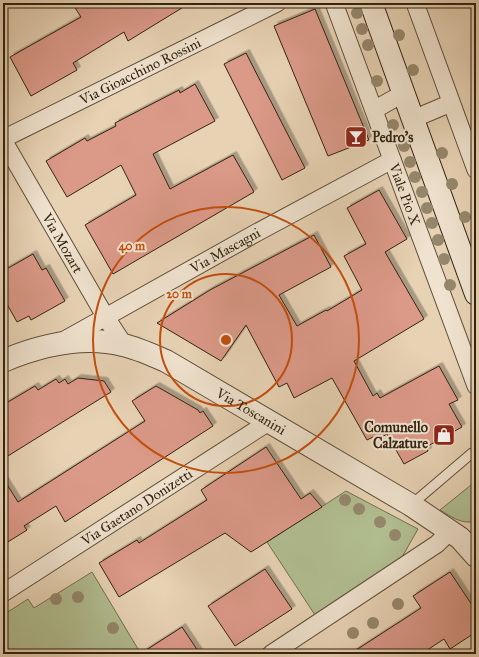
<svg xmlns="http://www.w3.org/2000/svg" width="479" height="657" viewBox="0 0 479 657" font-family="'IM FELL Great Primer',serif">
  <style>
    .green { fill: #b1bd90; stroke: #727050 }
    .building { fill: #db9988; stroke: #322311; filter: url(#shadow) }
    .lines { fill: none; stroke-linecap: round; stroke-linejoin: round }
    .service-casing { stroke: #5f4f3a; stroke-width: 11 }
    .minor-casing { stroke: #5f4f3a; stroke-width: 19 }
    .tertiary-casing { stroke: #5f4f3a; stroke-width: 24 }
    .secondary-casing { stroke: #322311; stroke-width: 24 }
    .service { stroke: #efe2ce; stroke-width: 9 }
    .minor { stroke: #efe2ce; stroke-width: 17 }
    .tertiary { stroke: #efe2ce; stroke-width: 22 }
    .secondary { stroke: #efe2ce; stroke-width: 22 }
    .tree { fill: #95876c }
    .ring { fill: none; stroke: #c44e0d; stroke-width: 2 }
    .labels { text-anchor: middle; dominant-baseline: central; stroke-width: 4; stroke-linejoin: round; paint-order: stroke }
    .street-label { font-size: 14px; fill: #322311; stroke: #efe2ce }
    .poi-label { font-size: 14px; font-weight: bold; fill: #322311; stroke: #efe2ce; text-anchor: start }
    .centre { fill: #c44e0d; stroke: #efe2ce; stroke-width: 2 }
    .ring-label { font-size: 12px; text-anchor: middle; font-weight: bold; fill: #c44e0d; stroke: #efe2ce; stroke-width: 4; stroke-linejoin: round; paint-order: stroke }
  </style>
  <defs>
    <filter id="shadow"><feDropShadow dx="3.5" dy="-3.5" stdDeviation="0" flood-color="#0004"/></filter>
  </defs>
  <rect width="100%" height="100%" fill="#e7d2b4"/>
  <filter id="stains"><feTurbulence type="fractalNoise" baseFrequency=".005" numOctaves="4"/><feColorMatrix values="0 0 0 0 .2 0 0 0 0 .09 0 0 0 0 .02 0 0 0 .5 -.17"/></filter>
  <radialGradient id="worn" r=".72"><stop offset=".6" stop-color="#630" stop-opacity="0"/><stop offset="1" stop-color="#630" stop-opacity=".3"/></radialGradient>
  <g class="green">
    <path d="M476 481V521C462 525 452 517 440 510Z"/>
    <path d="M346 491 418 529 401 559 315 615 267 542Z"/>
    <path d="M92 572 141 654H7L3 647V615L28 599 34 608Z"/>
  </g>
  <g class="building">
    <path d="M72 3H190L128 41 124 32 73 63 77 70 31 96 10 57 81 17Z"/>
    <path d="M315 9 369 140 328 156 274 26Z"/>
    <path d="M246 53 305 168 282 180 224 64Z"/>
    <path d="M195 84 215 121 153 154 170 189 233 155 254 192 113 274 85 225 136 195 121 165 67 197 46 161 85 138 87 141 116 126 115 123 179 90 180 93Z"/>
    <path d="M379 190 407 239 385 252 424 319 354 361 373 396 377 393 380 398 439 366 458 400 449 404 462 427 426 447 428 451 404 464 387 434 375 441 373 437 367 440 332 378 294 398 287 383 279 387 246 325 221 361 157 323 210 290 314 235 331 267 279 295 297 326 326 310 327 311 362 290 344 256 366 244 347 208Z"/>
    <path d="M33 254 42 270 46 268 65 301 31 320 29 316 17 322 3 297V271Z"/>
    <path d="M78 378 104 381 111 392 3 459V405L35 386 38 390 56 379 59 383 65 379 68 384Z"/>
    <path d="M156 386 198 410 200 413 203 411 213 426 65 522 56 506 24 526 27 530 3 545V478L18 502 145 421 132 401Z"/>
    <path d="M266 447 301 499 310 493 322 507 251 552 225 533 119 597 99 563 137 540 139 543 207 500 201 490Z"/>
    <path d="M265 569 292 609 235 646 208 606Z"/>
    <path d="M450 572 476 611V632L450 649 444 639 421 654H350L421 608 413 596Z"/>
    <path d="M182 627 200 654H140Z"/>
  </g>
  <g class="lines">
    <g class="service-casing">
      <path id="service" d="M411 505 472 453"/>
    </g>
    <g class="minor-casing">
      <g id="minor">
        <path id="s1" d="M334 3 476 386"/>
        <path d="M415 3 476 170"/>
        <path d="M374 110 404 93"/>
        <path d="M413 119 451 103"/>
        <path id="s2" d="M3 139 277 3"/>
        <path id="s3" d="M3 140 105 316 124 345"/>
        <path id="s4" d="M61 342 256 233 392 160"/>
        <path id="s5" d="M3 593 270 421"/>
        <path d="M271 654 437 544 450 531"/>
      </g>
    </g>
    <g class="tertiary-casing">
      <g id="tertiary">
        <path id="s6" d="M3 361C41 345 82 335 123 345 137 348 152 355 166 361L411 505 460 538 476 556"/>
      </g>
    </g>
    <g class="secondary-casing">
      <path id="secondary" d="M371 3 476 294"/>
    </g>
    <use href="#service" class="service"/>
    <use href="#minor" class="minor"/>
    <use href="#tertiary" class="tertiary"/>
    <use href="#secondary" class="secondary"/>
  </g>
  <g class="tree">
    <circle cx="357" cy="13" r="6"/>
    <circle cx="362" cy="29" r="6"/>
    <circle cx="399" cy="35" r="6"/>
    <circle cx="368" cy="45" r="6"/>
    <circle cx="413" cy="70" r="6"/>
    <circle cx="377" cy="81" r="6"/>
    <circle cx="393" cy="125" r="6"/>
    <circle cx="404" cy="146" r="6"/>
    <circle cx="442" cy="153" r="6"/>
    <circle cx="410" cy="162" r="6"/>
    <circle cx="415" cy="177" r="6"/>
    <circle cx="452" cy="184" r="6"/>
    <circle cx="422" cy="192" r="6"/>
    <circle cx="427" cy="208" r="6"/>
    <circle cx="465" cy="217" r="6"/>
    <circle cx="432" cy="223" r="6"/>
    <circle cx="438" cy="240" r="6"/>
    <circle cx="444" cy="259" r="6"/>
    <circle cx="450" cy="285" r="6"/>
    <circle cx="345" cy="500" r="6"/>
    <circle cx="359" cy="509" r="6"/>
    <circle cx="380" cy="522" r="6"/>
    <circle cx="395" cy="535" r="6"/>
    <circle cx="78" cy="597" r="6"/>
    <circle cx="56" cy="599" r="6"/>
    <circle cx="398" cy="604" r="6"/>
    <circle cx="373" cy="623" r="6"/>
    <circle cx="113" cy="628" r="6"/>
    <circle cx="353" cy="633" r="6"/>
  </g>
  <g class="ring">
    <circle cx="226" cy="340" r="66"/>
    <circle cx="226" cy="340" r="133"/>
  </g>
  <defs>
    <g id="bar-square" transform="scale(1.15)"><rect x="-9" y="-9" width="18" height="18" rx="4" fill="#8f2418" stroke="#efe2ce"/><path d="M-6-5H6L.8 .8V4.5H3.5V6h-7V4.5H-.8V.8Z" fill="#fff"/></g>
    <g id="shop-square" transform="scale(1.15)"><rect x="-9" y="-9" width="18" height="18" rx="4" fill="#8f2418" stroke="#efe2ce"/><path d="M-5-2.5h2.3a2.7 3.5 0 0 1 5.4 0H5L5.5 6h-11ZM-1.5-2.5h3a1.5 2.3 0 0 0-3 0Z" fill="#fff"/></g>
  </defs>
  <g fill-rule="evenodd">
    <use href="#bar-square" x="356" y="137"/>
    <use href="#shop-square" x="444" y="435"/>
  </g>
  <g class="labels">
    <g class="street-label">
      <text stroke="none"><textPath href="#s2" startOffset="153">Via Gioacchino Rossini</textPath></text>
      <text stroke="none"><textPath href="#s1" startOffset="204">Viale Pio X</textPath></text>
      <text stroke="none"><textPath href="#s3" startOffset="119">Via Mozart</textPath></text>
      <text stroke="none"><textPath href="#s4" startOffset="188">Via Mascagni</textPath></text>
      <text stroke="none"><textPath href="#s6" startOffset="268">Via Toscanini</textPath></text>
      <text stroke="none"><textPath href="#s5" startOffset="159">Via Gaetano Donizetti</textPath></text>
    </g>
    <g class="poi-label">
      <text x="372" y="137">Pedro's</text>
      <text x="428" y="427" text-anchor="end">Comunello<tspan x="428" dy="16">Calzature</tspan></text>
    </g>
  </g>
  <circle cx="226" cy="340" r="6" class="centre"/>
  <g class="ring-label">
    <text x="132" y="250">40 m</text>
    <text x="179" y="298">20 m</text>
  </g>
  <rect width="479" height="657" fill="none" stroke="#e7d2b4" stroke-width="16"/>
  <rect x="4" y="4" width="471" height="649" fill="none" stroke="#322311" stroke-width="2"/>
  <rect x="8" y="8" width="463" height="641" fill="none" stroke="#322311"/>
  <rect width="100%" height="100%" filter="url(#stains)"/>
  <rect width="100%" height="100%" fill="url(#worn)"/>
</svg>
